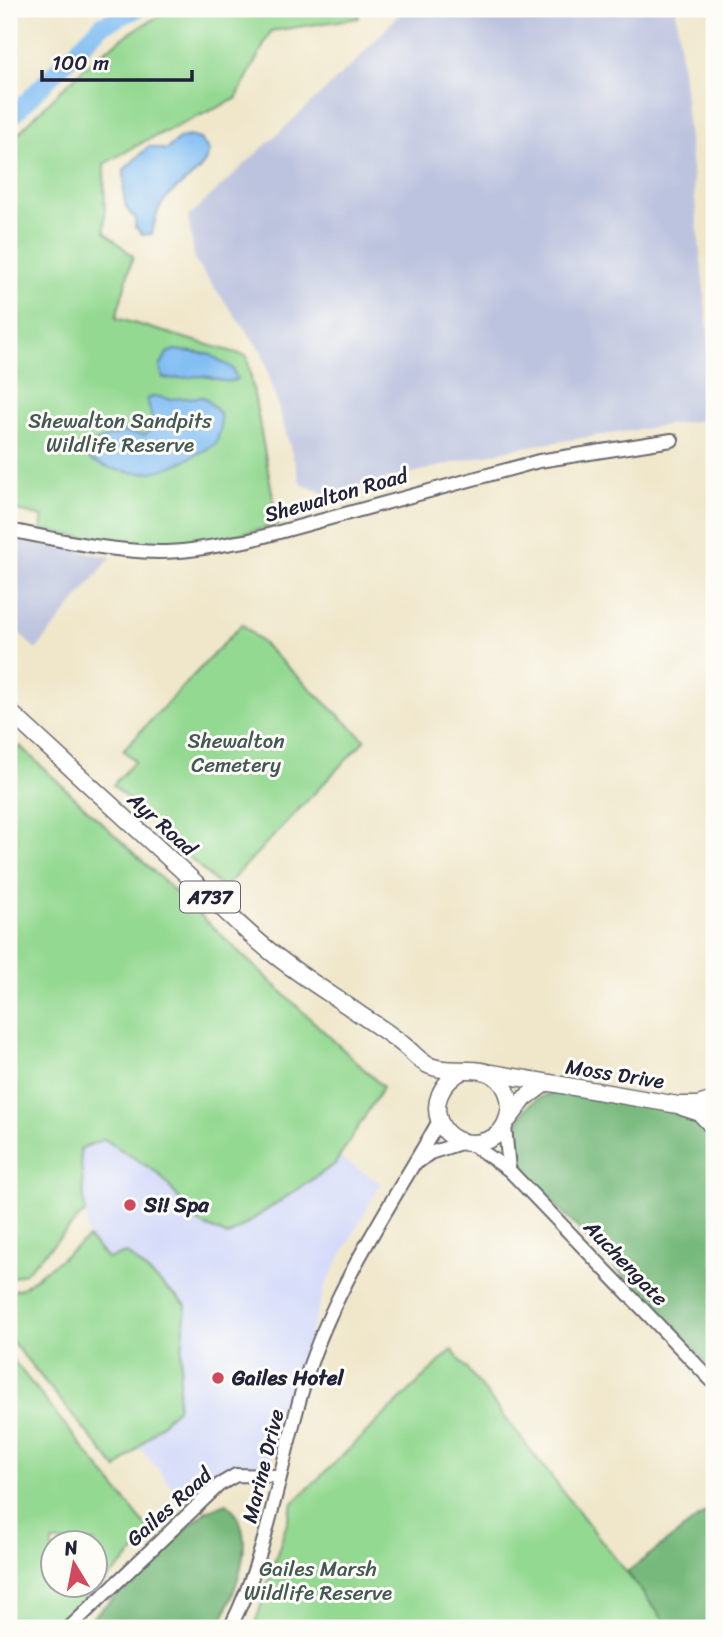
<svg xmlns="http://www.w3.org/2000/svg" width="723" height="1637" viewBox="0 0 723 1637" font-family="Sriracha,sans-serif">
  <style>
    .built { fill: #d2d9f9 }
    .industrial { fill: #bcc3de }
    .green { fill: #94d992; stroke: #5b7e66; stroke-width: 2; fill-rule: evenodd }
    .forest { fill: #77b97c; stroke: #4c6e5c; stroke-width: 2 }
    .water { fill: #80bdf3; stroke: #517097; stroke-width: 2 }
    .lines { fill: none; stroke-linecap: round; stroke-linejoin: round }
    .river { stroke: #80bdf3; stroke-width: 18 }
    .minor-casing { stroke: #6a676d; stroke-width: 16 }
    .major-casing { stroke: #6a676d; stroke-width: 19 }
    .minor { stroke: #fff; stroke-width: 12 }
    .major { stroke: #fff; stroke-width: 16 }
    .poi-dot { fill: #d1495b; stroke: #fdfcf7; stroke-width: 2.5 }
    .labels { text-anchor: middle; dominant-baseline: central; stroke-width: 6; stroke-linejoin: round; paint-order: stroke }
    .shield { fill: #fdfcf7; stroke: #646373; stroke-width: 2 }
    .shield-label { font-size: 19px; font-weight: bold; fill: #22223b }
    .park-label { font-size: 21px; fill: #445955; stroke: #fdfcf7 }
    .street-label { font-size: 21px; fill: #22223b; stroke: #fdfcf7 }
    .poi-label { font-size: 21px; font-weight: bold; fill: #22223b; stroke: #fdfcf7; text-anchor: start }
  </style>
  <rect width="100%" height="100%" fill="#fdfcf7"/>
  <filter id="ink" filterUnits="userSpaceOnUse"><feTurbulence type="fractalNoise" baseFrequency=".0143" numOctaves="2"/><feDisplacementMap in="SourceGraphic" scale="14" xChannelSelector="R" yChannelSelector="G"/><feConvolveMatrix kernelMatrix="1 2 1 2 8 2 1 2 1" color-interpolation-filters="sRGB"/></filter>
  <filter id="wash" filterUnits="userSpaceOnUse"><feTurbulence type="fractalNoise" baseFrequency=".00686" numOctaves="4" result="noise"/><feDisplacementMap in="SourceGraphic" scale="28" xChannelSelector="R" yChannelSelector="G"/><feGaussianBlur stdDeviation="1.57" result="paint"/><feColorMatrix in="noise" values="0 0 0 0 0 0 0 0 0 0 0 0 0 0 0 0 0 1.4 0 .05"/><feComposite in="paint" operator="in"/></filter>
  <g filter="url(#wash)">
    <rect width="100%" height="100%" fill="#f0e7cb"/>
    <path class="built" d="M104 1138 159 1174 199 1223 227 1236 335 1164 339 1157 381 1183 326 1284 268 1469 234 1468 187 1505 139 1446 177 1408 108 1259 88 1238 80 1149Z"/>
    <g class="industrial">
      <path d="M404 9H676L714 391V418L516 448 325 494 301 484 262 352 195 261 188 217 354 63Z"/>
      <path d="M9 538 111 557 36 650 9 623Z"/>
    </g>
    <g class="green">
      <path d="M176 9H357L359 18 271 31 236 99 147 140 104 164 105 232 133 256 116 318 247 356 278 525C240 534 200 545 160 545 120 545 80 536 41 530L43 517 14 510 9 514V143C59 92 108 36 176 9Z"/>
      <path d="M242 624 365 740 223 889 113 785 135 761 123 750Z"/>
      <path d="M20 746 383 1087 335 1164 228 1236 199 1223 159 1174 104 1139 80 1149 85 1212 25 1273 9 1279V757Z"/>
      <path d="M88 1238 108 1259 126 1253 186 1305 177 1408 117 1469 9 1338V1292L22 1288Z"/>
      <path d="M452 1350 670 1628H254L293 1503Z"/>
      <path d="M9 1355 153 1535 57 1628H9ZM94 1542V1584H52V1542Z"/>
    </g>
    <g class="forest">
      <path d="M555 1092C606 1100 677 1100 714 1137V1372L530 1178C510 1140 509 1105 555 1092Z"/>
      <path d="M227 1503C262 1535 234 1591 219 1628H81L206 1511Z"/>
      <path d="M714 1506V1628H670L627 1572Z"/>
    </g>
    <g class="water">
      <path d="M190 136 200 139 209 150C204 178 173 183 160 207 155 216 154 225 152 234L143 235 135 227 136 218C119 208 125 186 124 170L149 146 166 150 180 138Z"/>
      <path d="M174 350 209 354 232 368 237 379C225 385 220 379 209 377 194 374 179 381 163 378L160 367 167 353Z"/>
      <path d="M156 396 169 399 204 397 220 413 221 428 216 444C166 471 143 485 90 460L88 455 94 442 123 432 144 435 154 427 147 399Z"/>
    </g>
    <g class="lines">
      <path class="river" d="M9 119 102 25 137 9"/>
    </g>
  </g>
  <g filter="url(#ink)">
    <g class="lines">
      <g class="minor-casing">
        <g id="minor">
          <path d="M9 530C58 540 108 551 159 552 190 552 220 545 250 540L539 461 672 440"/>
          <path d="M505 1126 509 1170"/>
          <path d="M470 1143 509 1170 714 1383"/>
          <path d="M418 1162 430 1153 464 1142"/>
          <path d="M69 1628 219 1485 236 1475 279 1476"/>
          <path d="M230 1628C272 1546 281 1452 310 1365 339 1281 395 1198 439 1121"/>
        </g>
      </g>
      <g class="major-casing">
        <g id="major">
          <path d="M9 711C67 765 126 819 185 873 213 899 241 928 271 952 298 974 329 993 358 1013 374 1024 391 1034 406 1047 412 1052 419 1060 426 1064 451 1078 487 1058 504 1086 515 1104 509 1132 488 1140 442 1157 413 1097 464 1070"/>
          <path d="M492 1073 678 1105H698L714 1100"/>
          <path d="M682 1107 700 1113 714 1128"/>
          <path d="M509 1119 525 1098 544 1084"/>
        </g>
      </g>
      <use href="#minor" class="minor"/>
      <use href="#major" class="major"/>
    </g>
  </g>
  <g class="poi-dot">
    <circle cx="130" cy="1205" r="7"/>
    <circle cx="218" cy="1378" r="7"/>
  </g>
  <g class="labels">
    <rect class="shield" x="180" y="881.5" width="60" height="31" rx="5"/>
    <g class="shield-label">
      <text x="210" y="897">A737</text>
    </g>
    <g class="park-label">
      <text x="120" y="421">Shewalton Sandpits<tspan x="120" dy="24">Wildlife Reserve</tspan></text>
      <text x="236" y="741">Shewalton<tspan x="236" dy="24">Cemetery</tspan></text>
      <text x="318" y="1569">Gailes Marsh<tspan x="318" dy="24">Wildlife Reserve</tspan></text>
    </g>
    <g class="street-label">
      <text transform="translate(336 495) rotate(-16)">Shewalton Road</text>
      <text transform="translate(162 824) rotate(42)">Ayr Road</text>
      <text transform="translate(615 1074) rotate(9)">Moss Drive</text>
      <text transform="translate(626 1263) rotate(46)">Auchengate</text>
      <text transform="translate(263 1466) rotate(-76)">Marine Drive</text>
      <text transform="translate(169 1507) rotate(-42)">Gailes Road</text>
    </g>
    <g class="poi-label">
      <text x="144" y="1205">Si! Spa</text>
      <text x="232" y="1378">Gailes Hotel</text>
    </g>
  </g>
  <rect width="723" height="1637" fill="none" stroke="#fdfcf7" stroke-width="35"/>
  <g transform="translate(74 1564) rotate(350)"><circle r="33" fill="#fdfcf7" stroke="#a5a5ac" stroke-width="2"/>
  <path d="M0-5L12 26L0 18L-12 26Z" fill="#d1495b"/>
  <text y="-10" font-size="19" font-weight="bold" text-anchor="middle" fill="#22223b">N</text>
  </g>
  <path d="M42 70v10h150v-10" fill="none" stroke="#22223b" stroke-width="3.5"/>
  <text x="52" y="70" font-size="21" fill="#22223b" stroke="#fdfcf7" stroke-width="5" paint-order="stroke">100 m</text>
</svg>
